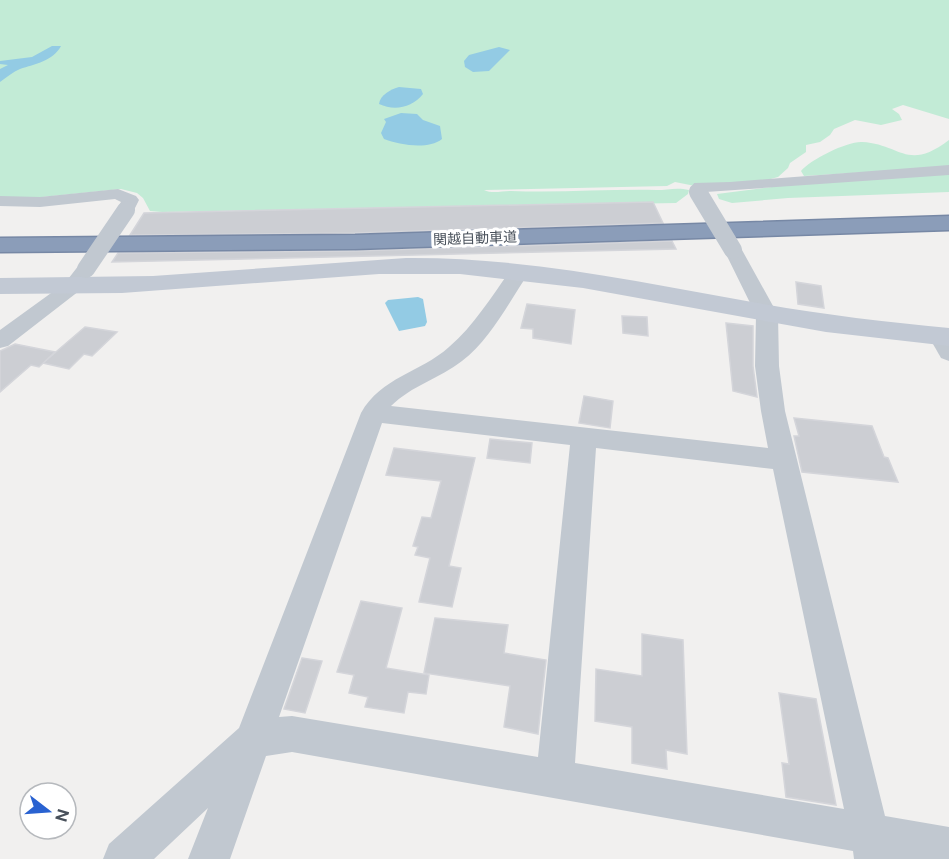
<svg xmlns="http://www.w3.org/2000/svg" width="949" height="859" viewBox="0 0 949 859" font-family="'Public Sans','Noto Sans JP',sans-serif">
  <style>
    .green { fill: #c2ebd6 }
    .water { fill: #93cbe4 }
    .building { fill: #ccced3; stroke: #d4d5da; stroke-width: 1.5 }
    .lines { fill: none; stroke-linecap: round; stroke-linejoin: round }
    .highway-casing { stroke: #7788a5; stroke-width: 3 }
    .street { fill: #c1c8d0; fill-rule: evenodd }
    .secondary { fill: #c2c9d4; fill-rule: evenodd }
    .highway { fill: #8b9db9; fill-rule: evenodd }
    .street-bridge { stroke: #c1c8d0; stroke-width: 18 }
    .labels { text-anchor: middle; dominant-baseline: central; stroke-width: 6; stroke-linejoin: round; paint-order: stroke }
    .far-street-label { font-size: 14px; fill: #49515b; stroke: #fff }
  </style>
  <rect width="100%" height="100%" fill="#f1f0ef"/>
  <g class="green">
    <path d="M0 0H949V119L903 105 892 109 899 114 902 120 881 125 855 120 834 129 830 135 820 142 806 145V152L790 163 788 168 778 177 759 182 695 186 675 182 667 186 484 190C492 194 502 191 511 191 559 193 608 189 656 190 668 190 677 187 689 190L688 194 676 203 162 212 150 211 143 198 137 193 121 189 32 198 0 197Z"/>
    <path d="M949 140V167L804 176 801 171C811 159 848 141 862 142 901 144 907 172 949 140Z"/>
    <path d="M949 171V192L788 198 732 203 719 199 717 194 779 186Z"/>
  </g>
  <g class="water">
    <path d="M52 46H61C53 61 35 64 20 69 13 72 7 77 0 82V69L8 65 0 64V61L32 57Z"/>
    <path d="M499 47 510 50 489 71 473 72 465 67 464 61 469 55Z"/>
    <path d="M399 87 421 89 423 94C412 108 394 111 379 104 380 95 391 89 399 87Z"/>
    <path d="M401 113 417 114 423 120 440 126 442 139C428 150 400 145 384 139L381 133 386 122 384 119Z"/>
    <path d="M418 297 423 299 427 322 425 326 399 331 385 303 388 300Z"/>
  </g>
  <g class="building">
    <path d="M653 202 663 223 355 233 130 235 144 213Z"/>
    <path d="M672 241 676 249 112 262 118 253 355 251Z"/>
    <path d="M796 282 821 286 824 308 798 304Z"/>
    <path d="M527 304 575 310 571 344 533 338V329L521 328Z"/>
    <path d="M622 316 647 317 648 336 623 333Z"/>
    <path d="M726 323 753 326V366L757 397 733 391Z"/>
    <path d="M85 327 117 332 92 356 84 354 69 369 43 363Z"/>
    <path d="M15 344 55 352 39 367 31 365 0 392V351Z"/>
    <path d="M584 396 613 401 610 428 579 423Z"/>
    <path d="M794 418 872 426 884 457 888 458 898 482 802 472 794 436H799Z"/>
    <path d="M490 439 532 443 530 463 487 458Z"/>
    <path d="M394 448 475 458 449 566 461 568 452 607 419 602 430 558 415 555 418 547 413 546 422 517 431 518 441 481 386 475Z"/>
    <path d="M361 601 402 608 386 668 429 675 426 694 408 692 404 713 365 707 368 697 349 693 354 675 337 672Z"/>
    <path d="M435 618 508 625 504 653 546 660 538 734 504 727 510 686 424 673Z"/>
    <path d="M642 634 683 640 687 754 666 750 667 769 632 763V727L595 721 596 669 642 676Z"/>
    <path d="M302 658 322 661 305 713 284 709Z"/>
    <path d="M779 693 816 699 836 805 786 797 782 763 789 764Z"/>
  </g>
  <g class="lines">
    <g class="highway-casing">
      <path id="highway" d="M949 216V230L355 249 0 252V238L355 235Z"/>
    </g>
    <g class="street">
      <path d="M949 165V175L706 192 698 197 690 192 694 183 730 182Z"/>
      <path d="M118 189 136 196 139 200 132 214H120L117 210 121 202 115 199 40 207 0 206V196L40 197Z"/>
      <path d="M733 244 740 246 742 250 778 315 779 366 785 411 885 816 949 827V859H854L853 851 292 752 266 756 230 859H188L208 808 154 859H103L109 844 239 728 361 413C381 377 420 373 449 347 475 325 493 294 513 267H527L530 271C510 300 491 339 462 361 440 378 411 386 391 406L768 448 761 411 755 366 756 315 724 250 726 246ZM382 423 570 445 538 757 292 716 279 717ZM596 448 773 469 844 809 575 763Z"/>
      <path d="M86 263 93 265 96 269 79 291 8 346 0 348V330L65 283 79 265Z"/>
      <path d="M940 330 949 334V361L941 358 929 337 932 332Z"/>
    </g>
    <path class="secondary" d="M406 258C527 257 645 283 763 304 825 315 887 322 949 328V346L826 332 583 288 460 274H379L122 293 0 294V278L153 276Z"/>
    <use href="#highway" class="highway"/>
    <g class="street-bridge">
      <path d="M698 192 733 250"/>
      <path d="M86 269 126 210"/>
    </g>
  </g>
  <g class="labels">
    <g class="far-street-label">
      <text transform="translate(475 238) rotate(-2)">関越自動車道</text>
    </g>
  </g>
  <g transform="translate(48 811) rotate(107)"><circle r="28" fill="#ffffff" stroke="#b6b9bd" stroke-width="1.5"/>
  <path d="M0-4.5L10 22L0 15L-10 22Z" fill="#2962d1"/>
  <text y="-9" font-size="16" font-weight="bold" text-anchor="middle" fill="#49515b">N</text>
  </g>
</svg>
